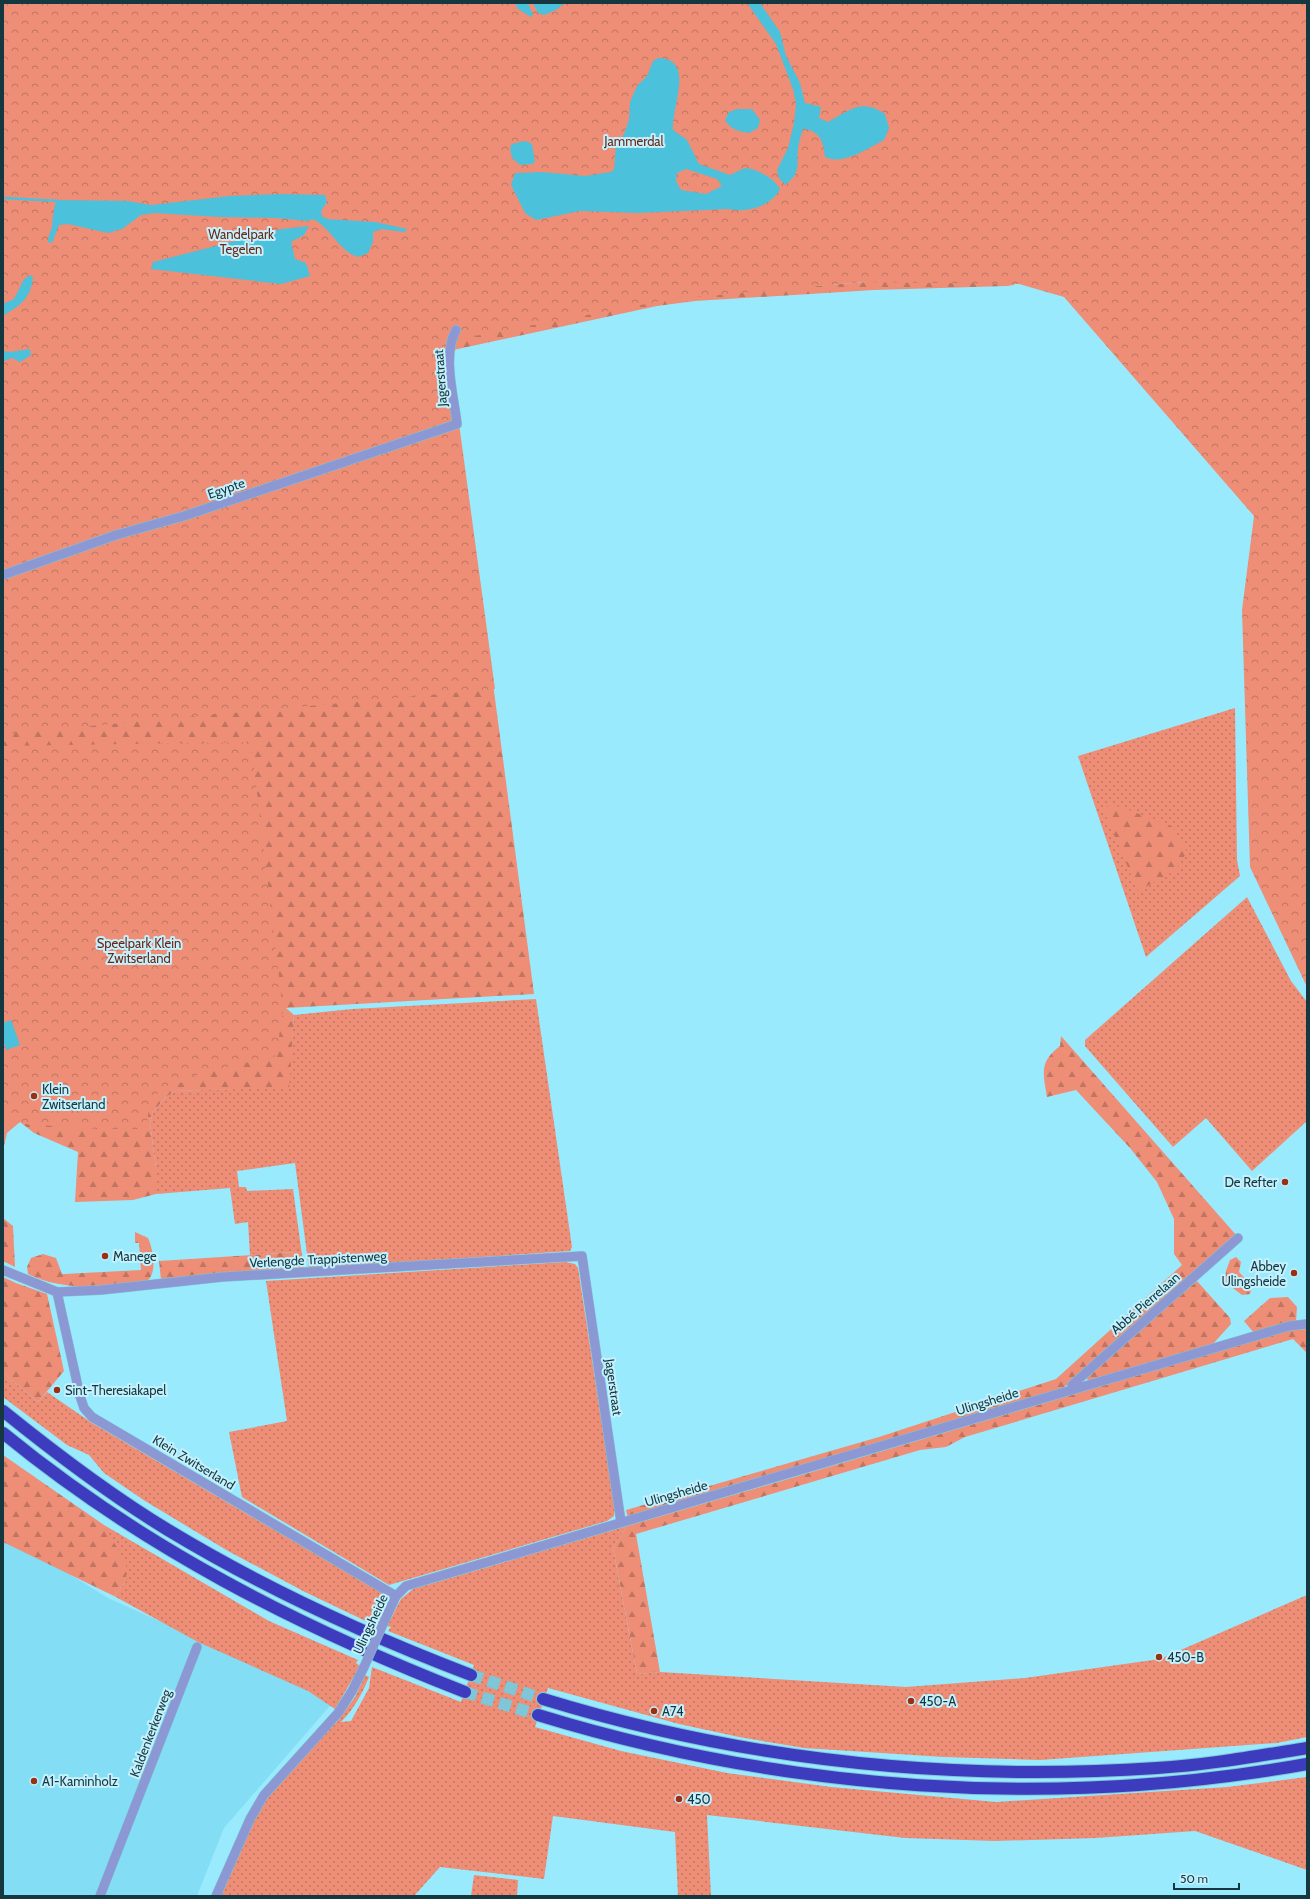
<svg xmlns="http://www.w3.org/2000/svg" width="1310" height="1899" viewBox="0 0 1310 1899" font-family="Cabin,sans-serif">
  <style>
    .built { fill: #83def5 }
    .grass { fill: url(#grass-dots) }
    .forest { fill: url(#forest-firs) }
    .park { fill: url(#park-crowns) }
    .pitch { fill: #ee8e76 }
    .water { fill: #4bc1db; fill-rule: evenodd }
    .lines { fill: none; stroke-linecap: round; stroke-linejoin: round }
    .stream { stroke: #4bc1db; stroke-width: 2.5 }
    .highway-tunnel { stroke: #7fc6d8; stroke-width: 12; stroke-dasharray: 12 6; stroke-linecap: butt }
    .street-casing { stroke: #7fc6d8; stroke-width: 10 }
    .highway-casing { stroke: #7fc6d8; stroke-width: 14 }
    .street { stroke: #8c98d3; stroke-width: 9 }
    .highway { stroke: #3d3cbe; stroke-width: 12 }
    .street-bridge-casing { stroke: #7fc6d8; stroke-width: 10; stroke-linecap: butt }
    .street-bridge { stroke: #8c98d3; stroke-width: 9 }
    .poi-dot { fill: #983014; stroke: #c4f1fd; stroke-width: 1.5 }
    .labels { text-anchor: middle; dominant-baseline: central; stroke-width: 4; stroke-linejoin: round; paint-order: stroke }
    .park-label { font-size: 13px; fill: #6b2816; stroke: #c4f1fd }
    .street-label { font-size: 13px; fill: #15373f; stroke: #c4f1fd }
    .poi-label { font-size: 13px; fill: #15373f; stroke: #c4f1fd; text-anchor: start }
  </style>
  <defs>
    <pattern id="grass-dots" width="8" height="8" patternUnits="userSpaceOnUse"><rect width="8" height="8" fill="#ee8e76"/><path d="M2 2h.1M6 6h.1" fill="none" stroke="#c07562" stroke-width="1.8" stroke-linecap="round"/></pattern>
    <pattern id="forest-firs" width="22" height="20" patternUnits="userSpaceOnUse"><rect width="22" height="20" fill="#ee8e76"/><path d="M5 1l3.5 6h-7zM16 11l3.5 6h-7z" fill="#c07562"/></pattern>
    <pattern id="park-crowns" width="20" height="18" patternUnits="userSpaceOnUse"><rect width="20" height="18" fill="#ee8e76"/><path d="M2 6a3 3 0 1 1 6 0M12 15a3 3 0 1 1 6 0" fill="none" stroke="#c07562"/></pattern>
  </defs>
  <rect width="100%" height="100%" fill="#9aeafe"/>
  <path class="built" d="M3 1533 108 1598 335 1700 224 1828 197 1896H3Z"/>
  <g class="grass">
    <path d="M1235 708 1237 860 1240 876 1146 957 1078 756Z"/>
    <path d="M1247 897 1291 981 1307 1002V1121L1252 1171 1206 1118 1173 1147 1085 1046V1040Z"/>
    <path d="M536 999 572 1247 570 1251 309 1269 295 1163 237 1171 239 1187H246L247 1191 293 1189 304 1270H298L295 1252 250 1255 248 1222 235 1224 230 1188 156 1194V1168L150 1123 153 1112 165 1098 175 1091 288 1087 294 1015 352 1009Z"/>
    <path d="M565 1262 575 1264 578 1268 615 1509 614 1516 607 1521 389 1585 242 1497 229 1432 287 1421 266 1281Z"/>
    <path d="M3 1373 38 1402 47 1392 92 1423 382 1593 386 1604 379 1622 374 1620V1625L305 1592 228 1551 145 1501 104 1473 89 1455 67 1445 3 1397Z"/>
    <path d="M104 1525 269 1621 358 1660 356 1663 360 1666 335 1709 308 1691 198 1642 114 1596 126 1581Z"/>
    <path d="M627 1526 613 1548 637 1674 660 1672 906 1687 1025 1678 1160 1659 1307 1595V1737L1277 1743 1040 1760 944 1757 804 1748 739 1737 679 1724 548 1688 535 1727 621 1751 727 1773 831 1787 996 1802 1227 1787 1307 1777V1870L1195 1831 1096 1838 995 1841 905 1838 707 1815 711 1896H678L675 1832 553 1816 544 1879 440 1867 414 1896H220L253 1821 268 1797 326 1731 337 1722 355 1697 365 1675 369 1677C362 1694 354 1709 341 1722L351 1721 369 1688 372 1667 461 1702 474 1665 388 1631 391 1627 387 1626 401 1599 413 1589Z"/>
    <path d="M474 1875 518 1880 517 1896H471Z"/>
  </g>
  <g class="forest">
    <path d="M984 273 1018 279 1014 285 1007 286 874 290 695 301 657 306 453 350 460 335 590 303Z"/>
    <path d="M456 434 494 691 534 994 286 1008 294 1015 289 1088 175 1091 165 1098 153 1112 150 1123 156 1168V1194L133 1200 75 1202 78 1152 34 1133 20 1122 7 1133 3 1150V580Z"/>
    <path d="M1110 805 1121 807 1173 827 1187 852 1176 870 1138 891 1103 809Z"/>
    <path d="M1061 1036 1237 1236 1061 1390 628 1518 626 1510 879 1437 1056 1379 1182 1265 1174 1254V1219L1157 1182 1130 1148 1076 1090 1047 1097C1043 1073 1039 1062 1060 1046Z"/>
    <path d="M3 1218 13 1226 15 1267 3 1261Z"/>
    <path d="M135 1232 148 1238C153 1249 159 1276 144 1283 139 1285 131 1284 125 1285 92 1288 59 1289 28 1274L27 1267 31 1258 43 1254 56 1258 62 1274H64L141 1270 139 1243H135Z"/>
    <path d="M296 1252 298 1270 161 1280 159 1261Z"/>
    <path d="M1236 1257 1241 1262 1239 1272 1252 1286 1250 1294 1242 1295 1225 1282 1226 1271 1230 1260Z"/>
    <path d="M3 1277 16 1283 47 1294 64 1371 38 1402 3 1373Z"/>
    <path d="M1197 1281 1230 1318 1231 1324 1212 1345 1088 1381 1086 1376Z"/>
    <path d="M1288 1297 1297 1307 1296 1321 1254 1333 1244 1321 1270 1298Z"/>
    <path d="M1307 1329V1353L1293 1339 965 1437 946 1447 920 1450 636 1534 660 1672 637 1674 613 1548 627 1526C849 1462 1069 1395 1291 1330Z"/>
    <path d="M3 1455 104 1525 126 1563V1581L114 1596 3 1542Z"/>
  </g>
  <g class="park">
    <path d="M3 3H1307V987L1250 867 1242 610 1254 516 1064 297 1019 284 864 282 673 299 464 338 450 357 495 689 3 734Z"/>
    <path d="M251 742 283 1011 276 1056 202 1073 158 1093 149 1109 146 1129H98L24 1124 20 1120 3 1117V746Z"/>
  </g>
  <path class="pitch" d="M3 1117 20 1120 6 1132 3 1143Z"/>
  <g class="water">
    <path d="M515 3H528L533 15 531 17 518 9Z"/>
    <path d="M533 3H565L556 10 544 15 538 13Z"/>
    <path d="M747 3H760L780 32 786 56 800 83 805 103 821 107 819 118 828 122C850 110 861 98 885 114L889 128 884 140C868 148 843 166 825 157 824 142 819 130 803 129 801 135 799 142 798 148 796 166 802 172 785 185L779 178 777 170 788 148 794 123 796 104 793 89 776 44Z"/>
    <path d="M658 58C696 58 671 108 673 130L687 140 699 164 730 175C735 173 742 168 747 168 757 169 777 180 780 190 768 208 747 213 728 209L637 213 580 211 536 220 525 213 511 185 515 173 542 172 585 176 611 172 614 169 616 146 624 134 629 120 630 102 637 86 647 76 653 61ZM686 169 717 179 722 186 706 194 681 190 676 181 677 173Z"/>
    <path d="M737 109H752L760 120 758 128 749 133C738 131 731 130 725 120L729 112Z"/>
    <path d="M525 141 532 144 535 162 532 164 520 165 512 158 510 148 512 144Z"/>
    <path d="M282 194 325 195 327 202 321 211 322 216 327 219 375 222 407 229 405 232 381 229 373 232V242L368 253 358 257C339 251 331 228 313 219L308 221 276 218 220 217 154 213 141 215 122 229 108 233 68 224 59 225 52 243 48 242C48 236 51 232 52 226 53 216 53 209 57 200L128 201 151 205 230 196Z"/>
    <path d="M309 226 304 235 291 242 295 259 306 263 310 276 281 284 151 269 153 262 282 229Z"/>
    <path d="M31 275 33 278C30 300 20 305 3 316V304L14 299 24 279Z"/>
    <path d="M30 349 31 355 20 362 12 358 4 361 3 364V351L10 352Z"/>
    <path d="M11 1020 20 1045 6 1050 3 1040V1023Z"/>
  </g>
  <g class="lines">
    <path class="stream" d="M3 198 59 201"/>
    <g class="highway-tunnel">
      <path d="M471 1675 543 1699"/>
      <path d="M465 1692 538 1715"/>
    </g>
    <g class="street-casing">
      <g id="street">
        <path d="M3 575 116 535 184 516 457 424C454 396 442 356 456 330"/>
        <path d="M3 1270 57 1292 101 1290 222 1277 582 1256 621 1522"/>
        <path d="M57 1292 80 1396 84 1408 92 1417 396 1596"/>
        <path d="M1073 1388 1072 1385 1238 1238"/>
        <path d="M383 1624 396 1596 406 1586 1289 1326 1307 1324"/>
        <path d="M100 1896 197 1647"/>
        <path d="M216 1896 250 1819 264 1795 338 1713 352 1691 364 1667"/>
      </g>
    </g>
    <g class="highway-casing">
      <g id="highway">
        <path d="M3 1411C55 1453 110 1495 168 1530 264 1588 366 1635 471 1675"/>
        <path d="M3 1433C142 1547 299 1627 465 1692"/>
        <path d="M543 1699C745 1761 947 1782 1157 1768 1207 1765 1257 1756 1307 1748"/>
        <path d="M538 1715C786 1791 1051 1810 1307 1764"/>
      </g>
    </g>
    <use href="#street" class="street"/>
    <use href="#highway" class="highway"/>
    <g class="street-bridge-casing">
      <path id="street-bridge" d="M364 1667 383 1624"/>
    </g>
    <use href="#street-bridge" class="street-bridge"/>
  </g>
  <g class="poi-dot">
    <circle cx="34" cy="1096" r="4"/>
    <circle cx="1285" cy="1182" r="4"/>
    <circle cx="105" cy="1256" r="4"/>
    <circle cx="1294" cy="1273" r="4"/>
    <circle cx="57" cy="1390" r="4"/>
    <circle cx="1159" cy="1657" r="4"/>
    <circle cx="911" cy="1701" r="4"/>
    <circle cx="654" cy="1711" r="4"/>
    <circle cx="34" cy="1781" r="4"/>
    <circle cx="679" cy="1799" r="4"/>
  </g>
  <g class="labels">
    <g class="park-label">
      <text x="634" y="141">Jammerdal</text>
      <text x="241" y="234">Wandelpark<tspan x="241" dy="15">Tegelen</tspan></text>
      <text x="139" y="943">Speelpark Klein<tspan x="139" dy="15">Zwitserland</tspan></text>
    </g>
    <g class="street-label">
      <text transform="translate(440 378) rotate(-94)">Jagerstraat</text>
      <text transform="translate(226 488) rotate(-19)">Egypte</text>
      <text transform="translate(318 1259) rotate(-3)">Verlengde Trappistenweg</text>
      <text transform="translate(1145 1303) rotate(-41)">Abbé Pierrelaan</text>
      <text transform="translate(614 1387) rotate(82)">Jagerstraat</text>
      <text transform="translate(987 1401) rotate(-17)">Ulingsheide</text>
      <text transform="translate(194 1462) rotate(31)">Klein Zwitserland</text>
      <text transform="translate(676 1493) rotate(-16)">Ulingsheide</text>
      <text transform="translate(370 1624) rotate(-65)">Ulingsheide</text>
      <text transform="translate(150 1733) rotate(-69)">Kaldenkerkerweg</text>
    </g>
    <g class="poi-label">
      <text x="42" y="1089">Klein<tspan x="42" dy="15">Zwitserland</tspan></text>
      <text x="1277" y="1182" text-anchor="end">De Refter</text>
      <text x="113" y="1256">Manege</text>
      <text x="1286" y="1266" text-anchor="end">Abbey<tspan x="1286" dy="15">Ulingsheide</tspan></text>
      <text x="65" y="1390">Sint-Theresiakapel</text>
      <text x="1167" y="1657">450-B</text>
      <text x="919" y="1701">450-A</text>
      <text x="662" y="1711">A74</text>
      <text x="42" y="1781">A1-Kaminholz</text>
      <text x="687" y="1799">450</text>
    </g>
  </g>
  <rect width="1310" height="1899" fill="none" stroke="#15373f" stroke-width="8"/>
  <path d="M1174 1883v6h65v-6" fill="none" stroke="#15373f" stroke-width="2"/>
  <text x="1180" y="1883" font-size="12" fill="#15373f" stroke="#c4f1fd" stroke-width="3" paint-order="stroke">50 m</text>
</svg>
